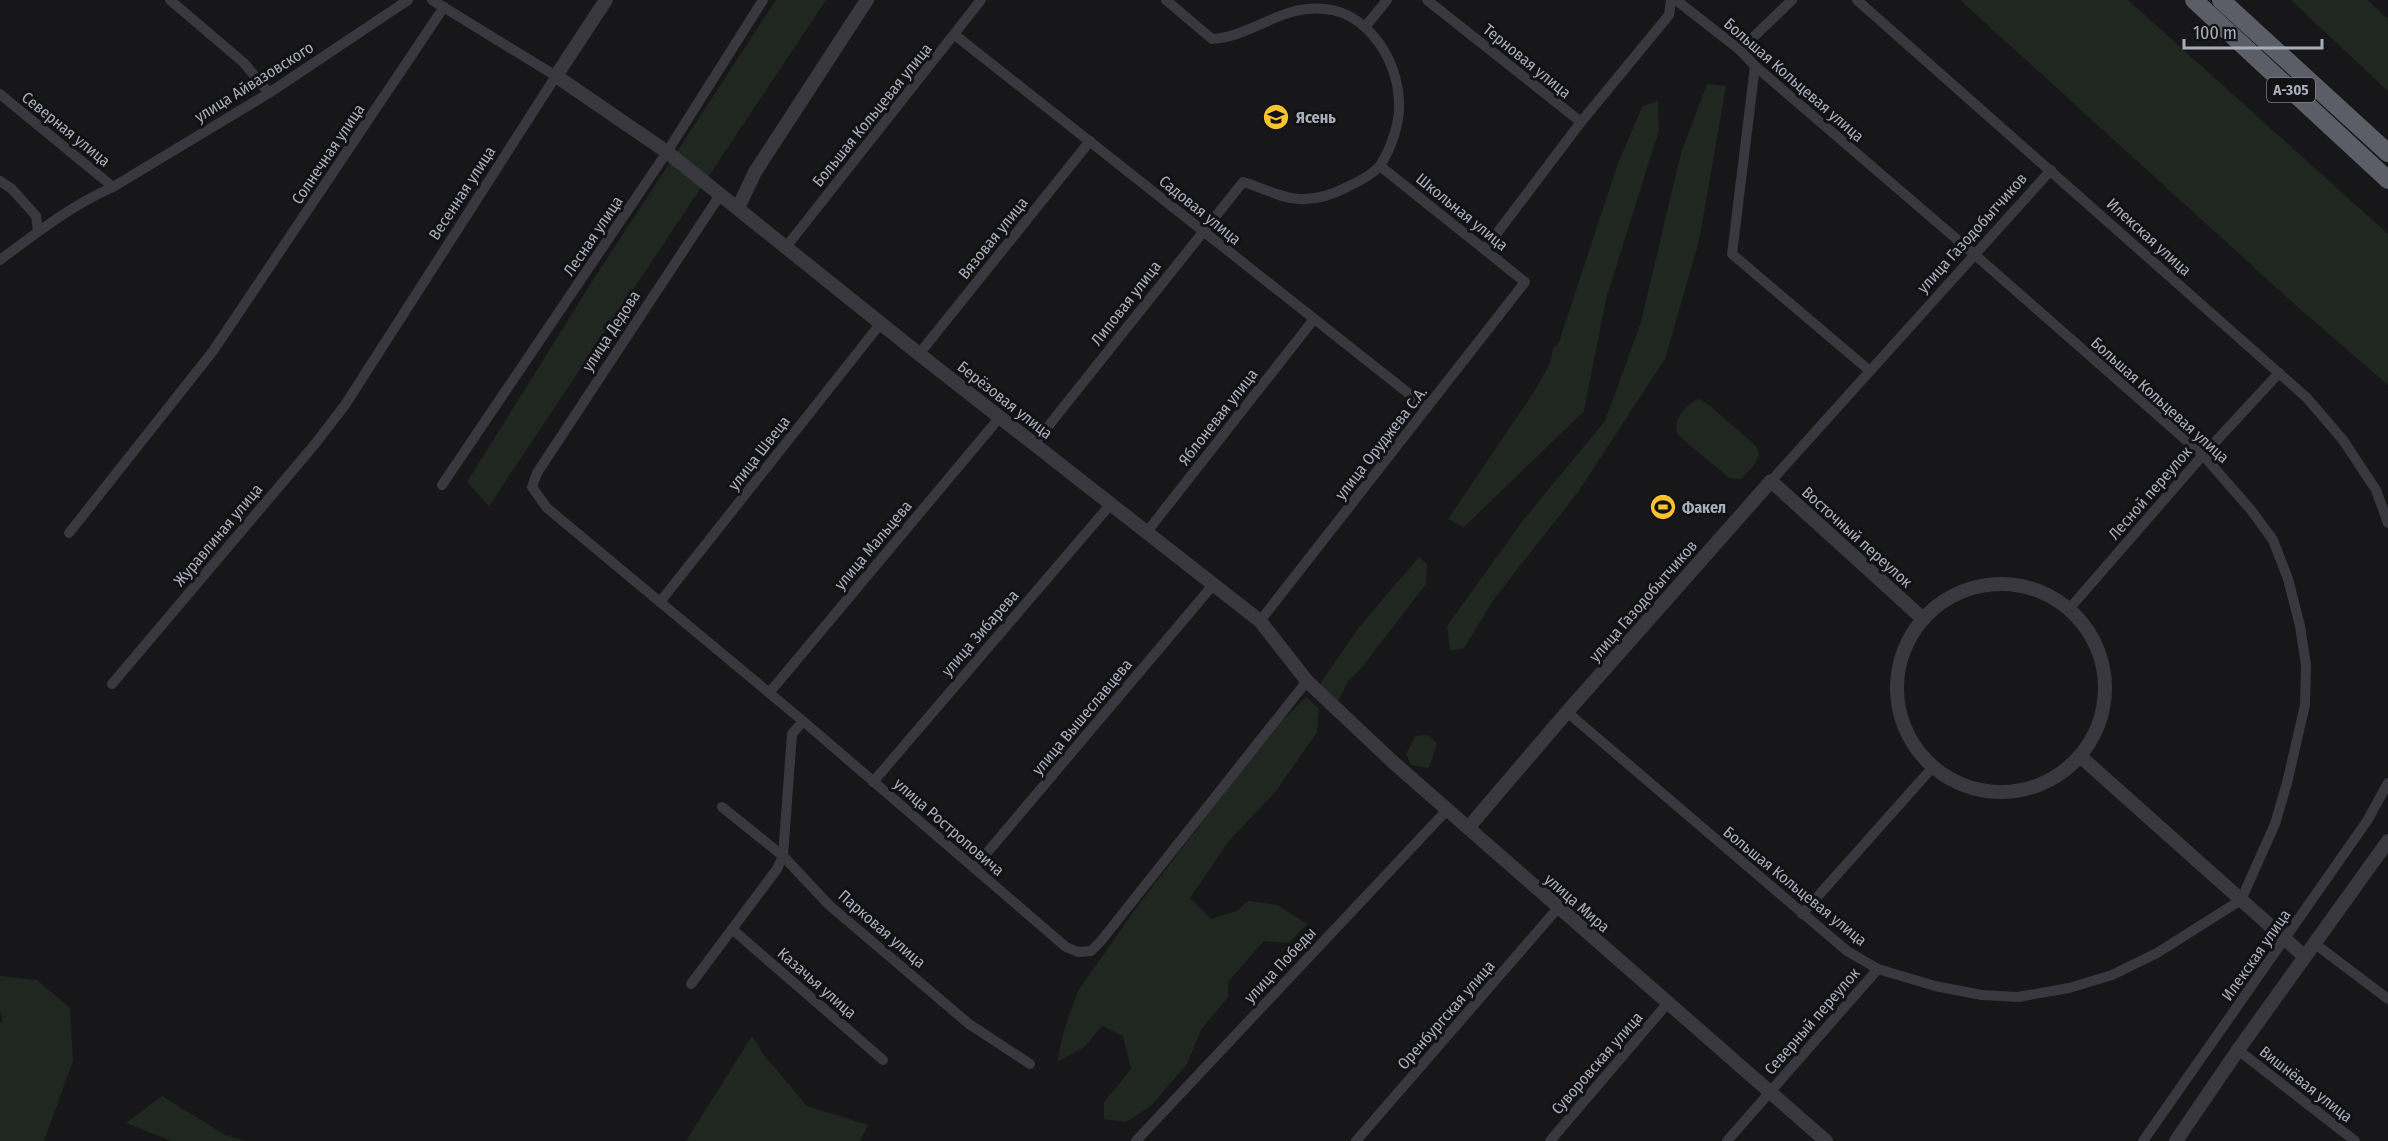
<svg xmlns="http://www.w3.org/2000/svg" width="2388" height="1141" viewBox="0 0 2388 1141" font-family="'Fira Sans Condensed',sans-serif">
  <style>
    .green { fill: #1f2720 }
    .lines { fill: none; stroke-linecap: round; stroke-linejoin: round }
    .minor { stroke: #38383e; stroke-width: 10 }
    .tertiary { stroke: #38383e; stroke-width: 14 }
    .trunk { stroke: #5c5e67; stroke-width: 18 }
    .labels { text-anchor: middle; dominant-baseline: central; stroke-width: 6; stroke-linejoin: round; paint-order: stroke }
    .shield { fill: #121214; stroke: #7b7e88; stroke-width: 1.5 }
    .shield-label { font-size: 15px; font-weight: bold; fill: #a8adba }
    .street-label { font-size: 16px; fill: #a8adba; stroke: #121214 }
    .poi-label { font-size: 16px; font-weight: bold; fill: #a8adba; stroke: #121214; text-anchor: start }
  </style>
  <rect width="100%" height="100%" fill="#171719"/>
  <g class="green">
    <path d="M776 0H826L489 506 467 482 593 280Z"/>
    <path d="M1960 0H2128L2388 234V385L2301 310Z"/>
    <path d="M2291 0H2367L2388 19V91Z"/>
    <path d="M1707 84 1726 86 1699 241 1665 359 1578 492 1494 599 1464 648 1450 651 1447 626 1524 519 1605 421 1641 322 1681 153Z"/>
    <path d="M1658 101 1659 130 1606 299 1584 411 1464 527 1448 519 1534 392 1550 363 1553 349 1559 342 1617 166 1642 107Z"/>
    <path d="M1699 399 1709 405 1756 446C1764 459 1750 469 1741 479L1729 478 1678 435C1671 422 1686 403 1699 399Z"/>
    <path d="M1419 557 1427 564 1426 584 1359 671 1348 681 1338 702 1320 684 1360 626Z"/>
    <path d="M1306 697 1319 709 1317 732 1276 791 1228 842 1190 898 1211 919 1237 911 1248 901 1277 905 1307 924 1289 943 1264 941 1228 982V997L1201 1030 1187 1064 1151 1106 1126 1122 1104 1119V1102L1131 1069 1123 1036 1102 1026 1084 1047 1057 1062 1064 1030 1078 991 1136 908 1273 730Z"/>
    <path d="M1428 735 1437 743 1429 768 1411 765 1406 754 1415 736Z"/>
    <path d="M0 976 37 980 70 1008 73 1061 44 1141H0V1023L3 1022 0 1010Z"/>
    <path d="M752 1036 764 1055 807 1106 868 1125 860 1141H686Z"/>
    <path d="M162 1096 225 1135 246 1141H172L126 1123Z"/>
  </g>
  <g class="lines">
    <g class="minor">
      <path d="M170 0 244 63 269 93"/>
      <path d="M1427 0 1581 122"/>
      <path d="M1857 0 2307 398 2343 440 2376 490 2388 523"/>
      <path d="M1365 27 1387 0"/>
      <path d="M955 35 1427 408"/>
      <path d="M1740 50 1792 0"/>
      <path d="M1755 66 1732 254 1870 371"/>
      <path d="M0 94 113 187"/>
      <path d="M0 181 12 189 36 216 38 231"/>
      <path d="M720 195 537 473 532 487 547 508 803 721 1066 947 1078 952 1091 951 1101 941 1307 681"/>
      <path d="M786 247 981 0"/>
      <path d="M1485 249 1581 122 1669 15 1671 0"/>
      <path d="M0 260C36 233 72 205 113 187L269 93 408 0"/>
      <path d="M919 354 1090 141"/>
      <path d="M1034 444 1243 182C1262 187 1279 198 1299 199 1316 200 1332 195 1347 187 1358 182 1374 174 1381 164 1391 148 1400 123 1399 104 1399 62 1369 13 1325 9 1281 4 1254 36 1212 39L1166 0"/>
      <path d="M1771 481 2051 170"/>
      <path d="M442 485 667 152 763 0"/>
      <path d="M69 533 213 351 444 7"/>
      <path d="M1146 533 1314 319"/>
      <path d="M660 602 881 323"/>
      <path d="M2069 609 2203 455 2279 373"/>
      <path d="M1260 621 1525 282 1380 166"/>
      <path d="M112 684 315 444 345 405 556 76 432 0"/>
      <path d="M769 693 1000 417"/>
      <path d="M1567 712 1847 951 1878 969 1935 986 1982 995 2018 997 2069 988 2112 975 2157 953 2241 900 2275 824 2287 783 2305 705 2306 665 2300 626 2288 579 2273 540 2251 510 2203 455 1974 254 1755 66 1740 50 1676 0"/>
      <path d="M873 782 1110 505"/>
      <path d="M722 807 783 856 829 905 969 1024 1030 1064"/>
      <path d="M974 868 1213 585"/>
      <path d="M1802 914 1932 768"/>
      <path d="M732 929 883 1060"/>
      <path d="M2314 943 2388 999"/>
      <path d="M691 984 777 869 783 856 792 734 803 721"/>
      <path d="M2238 1050 2355 1141"/>
      <path d="M1136 1141 1447 810"/>
      <path d="M1356 1141 1558 908"/>
      <path d="M1550 1141 1667 1004"/>
      <path d="M1727 1141 1878 969"/>
      <path d="M2143 1141 2367 821 2388 783"/>
    </g>
    <g class="tertiary">
      <path d="M606 0 556 76 667 152 919 354 1260 621 1307 681 1394 763 1826 1141"/>
      <path d="M738 208 755 172 867 0"/>
      <circle cx="2001" cy="688" r="104"/>
      <path d="M2081 757 2304 956"/>
      <path d="M1468 828 1567 712 1771 481 1922 618"/>
      <path d="M2176 1141 2238 1050 2388 841"/>
    </g>
    <g class="trunk">
      <path d="M2194 0 2388 180"/>
      <path d="M2221 0 2388 153"/>
    </g>
  </g>
  <defs>
    <g id="school-disc" transform="scale(1.35)"><circle r="9.5" fill="#fbc32d" stroke="#121214"/><path d="M0-5L7-2L0 1L-7-2ZM-4 1L0 2.5L4 1V4Q0 6-4 4Z" fill="#111"/></g>
    <g id="stadium-disc" transform="scale(1.35)"><circle r="9.5" fill="#fbc32d" stroke="#121214"/><path d="M0-5a6.5 5 0 1 0 0 10a6.5 5 0 1 0 0-10ZM-3.5-1.8h7v3.6h-7Z" fill="#111"/></g>
  </defs>
  <g fill-rule="evenodd">
    <use href="#school-disc" x="1276" y="117"/>
    <use href="#stadium-disc" x="1663" y="507"/>
  </g>
  <g class="labels">
    <rect class="shield" x="2267" y="78" width="48" height="24" rx="4.5"/>
    <g class="shield-label">
      <text x="2291" y="90">А-305</text>
    </g>
    <g class="street-label">
      <text transform="translate(1527 61) rotate(39)">Терновая улица</text>
      <text transform="translate(1794 80) rotate(41)">Большая Кольцевая улица</text>
      <text transform="translate(254 82) rotate(-32)">улица Айвазовского</text>
      <text transform="translate(872 115) rotate(-51)">Большая Кольцевая улица</text>
      <text transform="translate(66 129) rotate(39)">Северная улица</text>
      <text transform="translate(328 154) rotate(-56)">Солнечная улица</text>
      <text transform="translate(462 193) rotate(-57)">Весенная улица</text>
      <text transform="translate(1200 210) rotate(39)">Садовая улица</text>
      <text transform="translate(1462 212) rotate(39)">Школьная улица</text>
      <text transform="translate(1972 233) rotate(-48)">улица Газодобытчиков</text>
      <text transform="translate(593 236) rotate(-56)">Лесная улица</text>
      <text transform="translate(2149 237) rotate(42)">Илекская улица</text>
      <text transform="translate(993 238) rotate(-51)">Вязовая улица</text>
      <text transform="translate(1126 303) rotate(-52)">Липовая улица</text>
      <text transform="translate(611 331) rotate(-57)">улица Дедова</text>
      <text transform="translate(1005 400) rotate(38)">Берёзовая улица</text>
      <text transform="translate(2160 400) rotate(42)">Большая Кольцевая улица</text>
      <text transform="translate(1218 417) rotate(-52)">Яблоневая улица</text>
      <text transform="translate(1381 443) rotate(-52)">улица Оруджева С.А.</text>
      <text transform="translate(759 453) rotate(-52)">улица Швеца</text>
      <text transform="translate(2150 493) rotate(-49)">Лесной переулок</text>
      <text transform="translate(218 535) rotate(-50)">Журавлиная улица</text>
      <text transform="translate(1857 537) rotate(42)">Восточный переулок</text>
      <text transform="translate(873 545) rotate(-50)">улица Мальцева</text>
      <text transform="translate(1643 601) rotate(-49)">улица Газодобытчиков</text>
      <text transform="translate(980 633) rotate(-49)">улица Зибарева</text>
      <text transform="translate(1082 717) rotate(-50)">улица Вышеславцева</text>
      <text transform="translate(949 827) rotate(41)">улица Ростроповича</text>
      <text transform="translate(1795 886) rotate(39)">Большая Кольцевая улица</text>
      <text transform="translate(1577 903) rotate(41)">улица Мира</text>
      <text transform="translate(882 929) rotate(41)">Парковая улица</text>
      <text transform="translate(2256 955) rotate(-55)">Илекская улица</text>
      <text transform="translate(1280 965) rotate(-47)">улица Победы</text>
      <text transform="translate(817 983) rotate(41)">Казачья улица</text>
      <text transform="translate(1446 1015) rotate(-49)">Оренбургская улица</text>
      <text transform="translate(1812 1021) rotate(-49)">Северный переулок</text>
      <text transform="translate(1597 1063) rotate(-49)">Суворовская улица</text>
      <text transform="translate(2306 1084) rotate(38)">Вишнёвая улица</text>
    </g>
    <g class="poi-label">
      <text x="1296" y="117">Ясень</text>
      <text x="1682" y="507">Факел</text>
    </g>
  </g>
  <path d="M2184 39v9h138v-9" fill="none" stroke="#a8adba" stroke-width="3"/>
  <text x="2193" y="39" font-size="18" fill="#a8adba" stroke="#121214" stroke-width="4.5" paint-order="stroke">100 m</text>
</svg>
